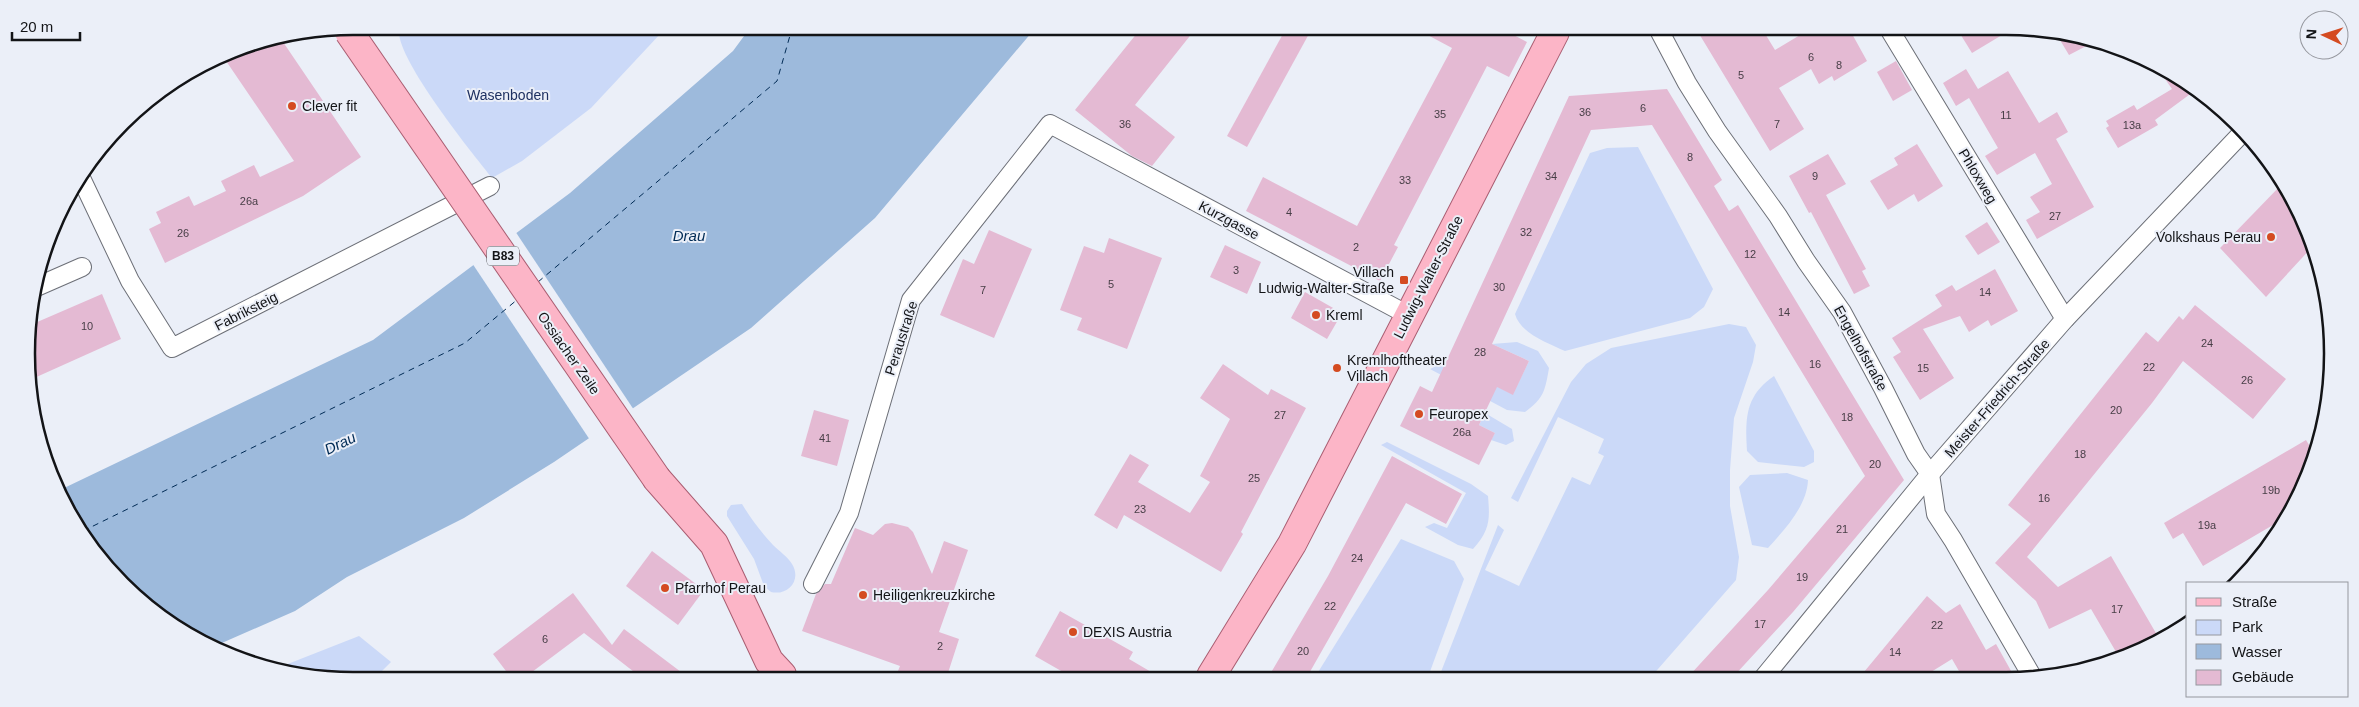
<svg xmlns="http://www.w3.org/2000/svg" width="2359" height="707" viewBox="0 0 2359 707" font-family="Helvetica,sans-serif">
  <style>
    .green { fill: #cbd9f8 }
    .water { fill: #9dbadc }
    .pier { fill: #ebeff8 }
    .lines { fill: none; stroke-linecap: round; stroke-linejoin: round }
    .ferry { stroke: #012b55; stroke-width: 1; stroke-dasharray: 6 5; stroke-linecap: butt }
    .building { fill: #e4bad3 }
    .street-casing { stroke: #6c6f77; stroke-width: 20 }
    .primary-casing { stroke: #a95d71; stroke-width: 30 }
    .street { stroke: #fff; stroke-width: 18 }
    .primary { stroke: #fcb5c7; stroke-width: 28 }
    .primary-bridge-casing { stroke: #a95d71; stroke-width: 30; stroke-linecap: butt }
    .primary-bridge { stroke: #fcb5c7; stroke-width: 28 }
    .poi-dot { fill: #d44b21; stroke: #ebeff8; stroke-width: 2 }
    .labels { text-anchor: middle; dominant-baseline: central; stroke-width: 4; stroke-linejoin: round; paint-order: stroke }
    .number-label { font-size: 11px; fill: #473e46 }
    .shield { fill: #ebeff8; stroke: #54565a; stroke-width: 1 }
    .shield-label { font-size: 12px; font-weight: bold; fill: #131417 }
    .park-label { font-size: 14px; fill: #1f3161; stroke: #ebeff8 }
    .poi-label { font-size: 14px; fill: #131417; stroke: #ebeff8; text-anchor: start }
    .street-label { font-size: 14px; fill: #131417; stroke: #ebeff8 }
    .water-label { font-size: 15px; font-style: italic; fill: #012b55; stroke: #ebeff8 }
    .rim { fill: none; stroke: #131417; stroke-width: 2.5 }
  </style>
  <rect width="100%" height="100%" fill="#ebeff8"/>
  <g class="green">
    <path d="M399 32H662L591 108 522 161 492 178C471 152 399 62 399 32Z"/>
    <path d="M1638 147 1713 289 1704 307 1690 318 1565 351C1548 343 1520 333 1515 314L1590 153 1607 148Z"/>
    <path d="M1729 324 1746 327 1756 345 1753 362 1734 418 1730 470V506L1739 557 1736 580 1651 677H1439L1498 525 1504 530 1485 570 1519 586 1572 477 1590 485 1604 456 1598 453 1604 439 1558 417 1518 502 1511 498 1571 382 1586 364 1611 348Z"/>
    <path d="M1517 342 1538 351 1549 368C1545 391 1544 398 1525 412L1507 410 1430 369 1445 362 1513 394 1529 361 1492 344Z"/>
    <path d="M1774 376 1814 451V462L1804 467 1758 462 1747 451C1745 418 1745 396 1774 376Z"/>
    <path d="M1485 413 1512 429 1514 441 1506 445 1491 440 1495 433 1479 425Z"/>
    <path d="M1387 442 1471 484 1488 496C1490 520 1490 530 1473 549L1458 545 1425 527 1434 523 1447 528 1466 493 1381 445Z"/>
    <path d="M1787 473 1808 480C1807 506 1785 529 1768 548L1752 545 1739 487 1750 475Z"/>
    <path d="M742 504C751 519 761 532 773 545 779 551 788 557 792 564 802 580 788 596 771 592L764 586 754 559 727 516V511L731 505Z"/>
    <path d="M1401 539 1454 561 1464 579 1428 677H1315Z"/>
    <path d="M359 636 391 662 378 675H290L275 669Z"/>
  </g>
  <path class="water" d="M747 32H1032L875 218 751 328 554 462 464 518 347 577 295 611 215 646 190 637 138 599 94 552 62 489 373 340 570 193 733 51Z"/>
  <path class="pier" d="M515 231 634 410 590 440 472 263Z"/>
  <g class="lines">
    <g class="ferry">
      <path d="M538 282 777 81 791 32"/>
      <path d="M83 531 465 343 518 299"/>
    </g>
  </g>
  <g class="building">
    <path d="M1138 32H1193L1135 105 1175 137 1152 166 1132 156 1075 110Z"/>
    <path d="M1284 32H1310L1247 147 1227 136Z"/>
    <path d="M1422 32H1508L1527 42 1509 77 1487 66 1394 245 1398 247 1380 281 1246 211 1263 177 1357 226 1452 48Z"/>
    <path d="M1698 32H1764L1775 50 1805 32H1851L1867 61 1834 81 1832 76 1819 84 1811 69 1779 88 1804 129 1770 151Z"/>
    <path d="M1959 32H2007L1972 53Z"/>
    <path d="M2071 33 2083 37 2096 41 2069 55 2060 40Z"/>
    <path d="M279 36 361 157 303 196 165 263 149 229 161 223 156 212 189 196 194 206 226 191 221 181 254 165 260 177 294 161 222 55Z"/>
    <path d="M1896 61 1912 90 1893 101 1877 72Z"/>
    <path d="M2154 63 2187 81 2197 89 2155 120 2158 125 2118 148 2106 128 2109 126 2106 121 2134 105 2137 110 2172 89Z"/>
    <path d="M1966 69 1978 89 2008 71 2039 123 2057 112 2068 132 2056 139 2094 207 2037 239 2026 220 2040 212 2030 197 2052 184 2035 153 1997 175 1985 156 1998 148 1969 98 1956 106 1943 83Z"/>
    <path d="M1667 89 1722 180 1714 186 1729 211 1738 205 1904 480 1793 612 1733 677H1688L1768 590 1865 476 1652 125 1591 130 1492 344 1529 361 1513 395 1497 387 1479 425 1495 433 1479 465 1400 426 1420 386 1432 392 1569 96Z"/>
    <path d="M1917 144 1943 186 1918 202 1914 194 1888 210 1870 181 1898 165 1894 158Z"/>
    <path d="M1828 154 1846 184 1826 195 1866 269 1862 271 1870 286 1854 294 1811 212 1809 213 1789 176Z"/>
    <path d="M2283 183 2308 228 2313 246 2266 297 2220 248Z"/>
    <path d="M1987 222 2000 242 1978 255 1965 236Z"/>
    <path d="M989 230 1032 249 994 338 940 315 963 259 974 264Z"/>
    <path d="M1109 238 1162 258 1127 349 1077 330 1082 318 1060 310 1084 246 1104 253Z"/>
    <path d="M1225 245 1261 262 1247 294 1210 277Z"/>
    <path d="M1995 269 2018 311 1991 326 1988 320 1969 332 1960 316 1923 329 1954 378 1920 400 1893 357 1901 352 1892 338 1942 306 1935 295 1952 285 1956 291Z"/>
    <path d="M1305 292 1342 313 1327 339 1291 318Z"/>
    <path d="M102 294 121 339 32 379 28 326Z"/>
    <path d="M2195 305 2286 379 2253 419 2183 361 2152 403 2027 557 2058 587 2111 556 2160 640 2150 647 2119 657 2091 609 2049 629 2036 601 1995 563 2031 524 2008 505 2146 332 2158 342 2179 316 2183 320Z"/>
    <path d="M1223 364 1268 395 1271 389 1306 408 1241 532 1243 534 1221 572 1124 515 1117 529 1094 515 1130 454 1149 465 1138 482 1190 513 1210 482 1200 476 1230 419 1200 398Z"/>
    <path d="M814 410 849 420 837 466 801 456Z"/>
    <path d="M2306 440 2314 453 2299 498 2285 518 2203 566 2183 533 2173 539 2164 523Z"/>
    <path d="M1392 456 1462 494 1446 524 1406 503 1307 677 1269 676 1328 576Z"/>
    <path d="M892 523 908 527 913 532 932 574 944 541 968 550 939 632 959 639 947 676H896L900 666 802 631 816 594 825 584H831L855 528 873 535 885 524Z"/>
    <path d="M652 551 704 590 678 625 626 586Z"/>
    <path d="M573 593 612 645 624 629 685 675H638L584 633 528 675H509L493 654Z"/>
    <path d="M1927 596 1946 613 1960 604 1986 650 1996 644 2015 678H1963L1952 659 1931 672 1926 678H1859Z"/>
    <path d="M1060 611 1133 652 1129 659 1158 676H1070L1035 656Z"/>
  </g>
  <g class="lines">
    <g class="street-casing">
      <g id="street">
        <path d="M1660 32 1687 83 1717 131 1778 216 1806 261 1842 312 1883 388 1916 454 1930 474 1936 514 1953 540 2033 678"/>
        <path d="M1891 32 2065 319"/>
        <path d="M82 180 130 281 172 348 490 186"/>
        <path d="M34 288 82 267"/>
        <path d="M813 584 849 513 911 300 1050 124 1408 315"/>
        <path d="M1764 677 1930 474 2065 319 2244 131"/>
      </g>
    </g>
    <g class="primary-casing">
      <g id="primary">
        <path d="M657 479 714 544 769 661 782 675"/>
        <path d="M1211 676 1292 544 1555 32"/>
      </g>
    </g>
    <use href="#street" class="street"/>
    <use href="#primary" class="primary"/>
    <g class="primary-bridge-casing">
      <path id="primary-bridge" d="M349 32 657 479"/>
    </g>
    <use href="#primary-bridge" class="primary-bridge"/>
  </g>
  <g class="poi-dot">
    <circle cx="292" cy="106" r="5"/>
    <circle cx="2271" cy="237" r="5"/>
    <rect x="1399" y="275" width="10" height="10" rx="2.5"/>
    <circle cx="1316" cy="315" r="5"/>
    <circle cx="1337" cy="368" r="5"/>
    <circle cx="1419" cy="414" r="5"/>
    <circle cx="665" cy="588" r="5"/>
    <circle cx="863" cy="595" r="5"/>
    <circle cx="1073" cy="632" r="5"/>
  </g>
  <g class="labels">
    <g class="number-label">
      <text x="1811" y="57">6</text>
      <text x="1839" y="65">8</text>
      <text x="1741" y="75">5</text>
      <text x="1643" y="108">6</text>
      <text x="1585" y="112">36</text>
      <text x="1440" y="114">35</text>
      <text x="2006" y="115">11</text>
      <text x="1125" y="124">36</text>
      <text x="1777" y="124">7</text>
      <text x="2132" y="125">13a</text>
      <text x="1690" y="157">8</text>
      <text x="1551" y="176">34</text>
      <text x="1815" y="176">9</text>
      <text x="1405" y="180">33</text>
      <text x="249" y="201">26a</text>
      <text x="1289" y="212">4</text>
      <text x="2055" y="216">27</text>
      <text x="1526" y="232">32</text>
      <text x="183" y="233">26</text>
      <text x="1356" y="247">2</text>
      <text x="1750" y="254">12</text>
      <text x="1236" y="270">3</text>
      <text x="1111" y="284">5</text>
      <text x="1499" y="287">30</text>
      <text x="983" y="290">7</text>
      <text x="1985" y="292">14</text>
      <text x="1784" y="312">14</text>
      <text x="87" y="326">10</text>
      <text x="2207" y="343">24</text>
      <text x="1480" y="352">28</text>
      <text x="1815" y="364">16</text>
      <text x="2149" y="367">22</text>
      <text x="1923" y="368">15</text>
      <text x="2247" y="380">26</text>
      <text x="2116" y="410">20</text>
      <text x="1280" y="415">27</text>
      <text x="1847" y="417">18</text>
      <text x="1462" y="432">26a</text>
      <text x="825" y="438">41</text>
      <text x="2080" y="454">18</text>
      <text x="1875" y="464">20</text>
      <text x="1254" y="478">25</text>
      <text x="2271" y="490">19b</text>
      <text x="2044" y="498">16</text>
      <text x="1140" y="509">23</text>
      <text x="2207" y="525">19a</text>
      <text x="1842" y="529">21</text>
      <text x="1357" y="558">24</text>
      <text x="1802" y="577">19</text>
      <text x="1330" y="606">22</text>
      <text x="2117" y="609">17</text>
      <text x="1760" y="624">17</text>
      <text x="1937" y="625">22</text>
      <text x="545" y="639">6</text>
      <text x="940" y="646">2</text>
      <text x="1303" y="651">20</text>
      <text x="1895" y="652">14</text>
    </g>
    <rect class="shield" x="487" y="246.5" width="32" height="19" rx="4"/>
    <g class="shield-label">
      <text x="503" y="256">B83</text>
    </g>
    <g class="park-label">
      <text x="508" y="95">Wasenboden</text>
    </g>
    <g class="poi-label">
      <text x="302" y="106">Clever fit</text>
      <text x="2261" y="237" text-anchor="end">Volkshaus Perau</text>
      <text x="1394" y="272" text-anchor="end">Villach<tspan x="1394" dy="16">Ludwig-Walter-Straße</tspan></text>
      <text x="1326" y="315">Kreml</text>
      <text x="1347" y="360">Kremlhoftheater<tspan x="1347" dy="16">Villach</tspan></text>
      <text x="1429" y="414">Feuropex</text>
      <text x="675" y="588">Pfarrhof Perau</text>
      <text x="873" y="595">Heiligenkreuzkirche</text>
      <text x="1083" y="632">DEXIS Austria</text>
    </g>
    <g class="street-label">
      <text transform="translate(1978 176) rotate(59)">Phloxweg</text>
      <text transform="translate(1229 220) rotate(28)">Kurzgasse</text>
      <text transform="translate(1428 277) rotate(-63)">Ludwig-Walter-Straße</text>
      <text transform="translate(246 311) rotate(-27)">Fabriksteig</text>
      <text transform="translate(901 338) rotate(-72)">Peraustraße</text>
      <text transform="translate(1861 348) rotate(61)">Engelhofstraße</text>
      <text transform="translate(569 353) rotate(55)">Ossiacher Zeile</text>
      <text transform="translate(1997 398) rotate(-49)">Meister-Friedrich-Straße</text>
    </g>
    <g class="water-label">
      <text x="689" y="235">Drau</text>
      <text transform="translate(340 443) rotate(-26)">Drau</text>
    </g>
  </g>
  <path d="M0 0H2359V707H0ZM353 35H2006A318 318 0 0 1 2324 353V354A318 318 0 0 1 2006 672H353A318 318 0 0 1 35 354V353A318 318 0 0 1 353 35Z" fill="#ebeff8" fill-rule="evenodd"/>
  <path class="rim" d="M353 35H2006A318 318 0 0 1 2324 353V354A318 318 0 0 1 2006 672H353A318 318 0 0 1 35 354V353A318 318 0 0 1 353 35Z"/>
  <rect x="2186" y="582" width="162" height="115" fill="#ebeff8" stroke="#95979e"/>
  <rect x="2196" y="598" width="25" height="8" fill="#fcb5c7" stroke="#95979e"/>
  <text x="2232" y="607" font-size="15" fill="#131417">Straße</text>
  <rect x="2196" y="620" width="25" height="15" fill="#cbd9f8" stroke="#95979e"/>
  <text x="2232" y="632" font-size="15" fill="#131417">Park</text>
  <rect x="2196" y="644" width="25" height="15" fill="#9dbadc" stroke="#95979e"/>
  <text x="2232" y="657" font-size="15" fill="#131417">Wasser</text>
  <rect x="2196" y="670" width="25" height="15" fill="#e4bad3" stroke="#95979e"/>
  <text x="2232" y="682" font-size="15" fill="#131417">Gebäude</text>
  <g transform="translate(2324 35) rotate(274)"><circle r="24" fill="#ebeff8" stroke="#95979e"/>
  <path d="M0-4L9 19L0 12L-9 19Z" fill="#d44b21"/>
  <text y="-8" font-size="14" font-weight="bold" text-anchor="middle" fill="#131417">N</text>
  </g>
  <path d="M12 32v8h68v-8" fill="none" stroke="#131417" stroke-width="2.5"/>
  <text x="20" y="32" font-size="15" fill="#131417" stroke="#ebeff8" stroke-width="4" paint-order="stroke">20 m</text>
</svg>
